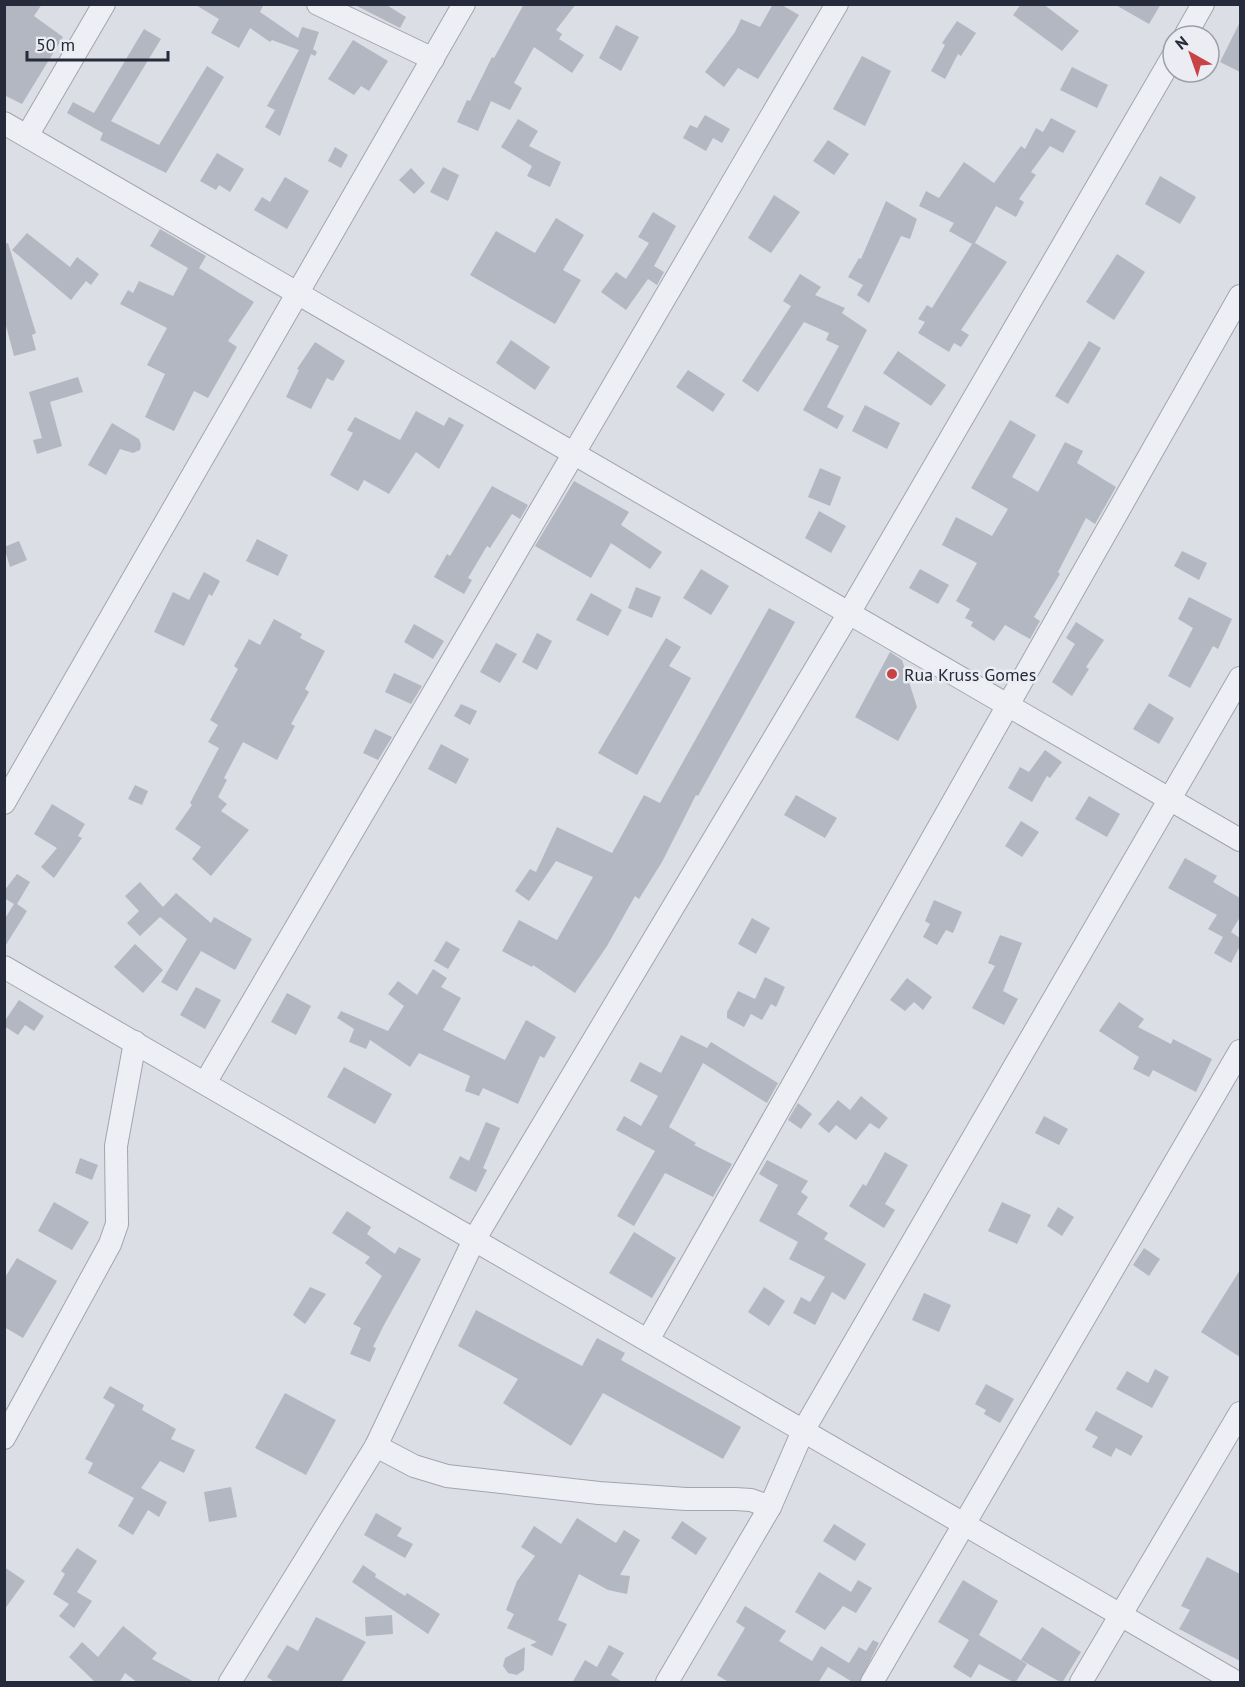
<svg xmlns="http://www.w3.org/2000/svg" width="1245" height="1687" viewBox="0 0 1245 1687" font-family="'PT Sans',sans-serif">
  <style>
    .building { fill: #b3b7c2 }
    .lines { fill: none; stroke-linecap: round; stroke-linejoin: round }
    .minor-casing { stroke: #a2a5af; stroke-width: 24 }
    .minor { stroke: #eeeff4; stroke-width: 22 }
    .poi-dot { fill: #c74344; stroke: #ebedf3; stroke-width: 2 }
    .labels { text-anchor: middle; dominant-baseline: central; stroke-width: 5; stroke-linejoin: round; paint-order: stroke }
    .poi-label { font-size: 18px; fill: #262b3b; stroke: #ebedf3; text-anchor: start }
  </style>
  <rect width="100%" height="100%" fill="#dcdee5"/>
  <g class="building">
    <path d="M4 4H42L34 16 63 37 22 104 4 95Z"/>
    <path d="M194 4H264L260 12 298 38 302 27 319 32 313 49 317 52 315 56 311 54 280 136 265 127 275 110 267 106 299 50 272 40 270 42 250 28 239 48 211 33 219 19Z"/>
    <path d="M353 4H385L406 17 400 28Z"/>
    <path d="M524 4H576L556 30 562 34 559 39 584 55 572 73 534 47 514 83 522 88 510 110 491 101 478 131 457 122 467 100 470 101 492 57 494 58Z"/>
    <path d="M773 4H780L799 15 758 79 738 68 724 87 705 72 735 32 741 19 760 27Z"/>
    <path d="M1021 4H1043L1079 31 1062 51 1013 15Z"/>
    <path d="M1114 4H1161L1149 24Z"/>
    <path d="M957 21 976 33 961 56 958 54 945 79 931 71 945 45 942 43Z"/>
    <path d="M1240 22V72L1220 62Z"/>
    <path d="M616 25 639 37 621 71 599 58Z"/>
    <path d="M144 29 161 39 111 121 159 145 207 66 224 77 166 173 100 140 103 133 67 113 73 102 94 113Z"/>
    <path d="M353 40 388 61 369 91 361 86 354 95 328 79Z"/>
    <path d="M862 56 891 71 865 126 833 109Z"/>
    <path d="M1072 67 1108 85 1097 108 1060 90Z"/>
    <path d="M705 115 730 129 722 143 713 138 706 151 683 138 690 125 697 128Z"/>
    <path d="M1051 118 1076 131 1063 153 1050 146 1031 172 1036 175 1019 199 1024 202 1016 217 996 206 975 243 1007 262 961 330 969 335 961 347 954 343 949 352 918 333 925 322 918 319 927 305 932 308 972 244 949 231 954 223 919 206 926 191 939 198 964 162 994 183 1021 146 1025 149 1036 128 1043 132Z"/>
    <path d="M518 119 538 131 529 146 561 162 550 187 527 176 532 166 501 147Z"/>
    <path d="M828 140 849 154 834 175 813 161Z"/>
    <path d="M335 147 348 155 341 168 328 161Z"/>
    <path d="M217 153 244 169 230 192 219 185 216 190 200 181Z"/>
    <path d="M443 167 459 175 448 201 430 192Z"/>
    <path d="M411 168 425 183 414 194 399 180Z"/>
    <path d="M1160 176 1196 197 1180 224 1145 204Z"/>
    <path d="M285 177 309 191 287 229 254 210 262 197 270 202Z"/>
    <path d="M774 195 800 212 771 253 748 238Z"/>
    <path d="M886 201 917 219 910 239 901 236 869 303 857 295 863 285 848 277 859 258 861 259Z"/>
    <path d="M653 212 676 226 654 266 664 272 657 285 648 279 626 310 601 292 616 272 626 279 649 243 638 237Z"/>
    <path d="M556 218 584 235 563 270 581 280 555 324 470 275 496 231 535 253Z"/>
    <path d="M160 229 206 256 199 268 254 302 228 341 237 347 208 398 194 391 174 431 145 417 165 374 147 365 167 328 120 304 128 290 133 293 139 281 173 296 188 268 150 246Z"/>
    <path d="M27 233 70 267 77 257 99 274 91 285 86 281 71 300 12 250Z"/>
    <path d="M8 243 36 333 32 335 36 350 14 356 4 318V244Z"/>
    <path d="M1117 254 1145 272 1114 320 1086 302Z"/>
    <path d="M800 274 821 287 815 295 845 308 842 313 867 330 827 407 844 416 837 429 803 410 839 346 826 340 829 333 804 322 758 392 742 381 791 306 783 301Z"/>
    <path d="M511 340 550 367 535 390 496 363Z"/>
    <path d="M1089 341 1101 348 1068 404 1055 396Z"/>
    <path d="M315 342 345 361 333 381 327 378 311 409 286 397 299 370 297 369Z"/>
    <path d="M898 351 946 385 931 406 883 373Z"/>
    <path d="M688 370 725 394 713 412 676 387Z"/>
    <path d="M78 377 83 392 50 402 62 446 37 454 33 440 42 438 29 392Z"/>
    <path d="M865 405 900 423 887 449 852 431Z"/>
    <path d="M416 411 444 426 449 417 464 425 439 469 416 452 389 494 364 480 358 491 330 475 353 433 347 430 355 417 400 440Z"/>
    <path d="M1010 420 1036 435 1012 477 1038 492 1065 442 1083 451 1077 463 1116 487 1095 524 1086 518 1058 572 1060 574 1034 617 1040 621 1030 639 1005 625 994 641 971 626 973 622 965 618 970 609 956 601 977 563 942 545 956 517 992 536 1008 509 971 488Z"/>
    <path d="M112 423 139 439 141 445 140 450 133 453 120 449 106 475 88 465Z"/>
    <path d="M820 468 841 477 830 506 808 497Z"/>
    <path d="M574 481 629 512 621 525 662 552 650 569 611 543 591 578 535 546Z"/>
    <path d="M492 486 528 505 520 519 512 514 490 548 487 546 468 578 472 580 464 594 434 577 447 554 450 556Z"/>
    <path d="M819 511 846 526 831 553 805 538Z"/>
    <path d="M257 539 288 555 278 576 246 561Z"/>
    <path d="M19 541 27 560 10 567 4 547Z"/>
    <path d="M1182 551 1207 563 1199 580 1174 566Z"/>
    <path d="M701 569 729 586 711 615 683 598Z"/>
    <path d="M920 569 949 585 938 604 909 588Z"/>
    <path d="M204 572 220 581 212 596 209 594 184 646 154 632 173 592 189 600Z"/>
    <path d="M636 587 661 597 652 618 628 608Z"/>
    <path d="M591 593 622 610 608 636 576 620Z"/>
    <path d="M1189 597 1232 619 1218 649 1213 646 1190 688 1168 676 1193 628 1178 619Z"/>
    <path d="M769 608 795 622 698 796 696 795 662 862 639 899 635 896 607 946 575 993 533 965 532 967 502 951 519 920 557 940 593 877 556 861 529 901 515 891 530 869 536 872 557 827 612 853 644 795 660 803Z"/>
    <path d="M274 619 302 634 300 638 325 651 305 689 309 692 291 724 295 726 277 760 243 742 224 778 227 780 218 797 227 804 221 811 249 830 211 876 192 859 201 847 175 829 192 805 190 803 219 748 208 742 218 725 210 720 238 669 234 666 249 639 260 645Z"/>
    <path d="M1076 622 1104 640 1086 667 1089 669 1072 696 1052 682 1075 644 1066 638Z"/>
    <path d="M414 624 444 641 433 659 404 642Z"/>
    <path d="M537 633 552 641 537 670 522 662Z"/>
    <path d="M666 638 681 647 669 666 691 678 637 775 598 753Z"/>
    <path d="M496 643 517 654 500 683 480 672Z"/>
    <path d="M890 652 902 660 917 707 898 741 855 717Z"/>
    <path d="M394 673 422 686 411 704 385 692Z"/>
    <path d="M1149 703 1174 718 1159 744 1133 729Z"/>
    <path d="M461 704 477 711 470 725 454 716Z"/>
    <path d="M375 729 392 737 378 760 363 753Z"/>
    <path d="M441 744 469 759 456 784 428 769Z"/>
    <path d="M1045 750 1062 762 1050 778 1047 776 1032 802 1008 788 1020 767 1029 772Z"/>
    <path d="M135 785 148 791 142 805 128 799Z"/>
    <path d="M796 795 837 818 825 838 784 815Z"/>
    <path d="M1089 796 1120 814 1107 837 1075 819Z"/>
    <path d="M52 804 85 824 78 836 82 838 54 878 41 867 57 848 34 834Z"/>
    <path d="M1021 821 1039 832 1022 857 1005 846Z"/>
    <path d="M1185 858 1217 876 1213 882 1240 898V917L1231 932 1240 938V946L1231 963 1214 953 1223 937 1208 929 1217 915 1168 888Z"/>
    <path d="M17 874 30 882 17 904 27 911 4 948V920L14 904 4 898V891Z"/>
    <path d="M140 882 163 907 176 893 211 923 214 917 252 939 235 970 201 951 177 991 161 982 187 939 160 917 140 936 127 923 139 911 125 896Z"/>
    <path d="M934 900 962 912 953 933 946 930 937 945 923 937 930 924 925 921Z"/>
    <path d="M752 918 770 928 756 954 738 944Z"/>
    <path d="M1000 935 1022 943 1003 991 1018 999 1004 1025 972 1008 995 966 988 963Z"/>
    <path d="M446 941 460 949 448 969 434 961Z"/>
    <path d="M135 944 163 970 143 993 114 967Z"/>
    <path d="M433 969 447 978 441 987 461 998 443 1030 505 1060 526 1020 556 1037 544 1058 540 1056 518 1104 483 1088 479 1096 465 1091 470 1076 419 1053 410 1067 370 1040 366 1049 349 1042 354 1029 337 1018 341 1011 388 1031 404 1006 388 994 398 981 417 995Z"/>
    <path d="M765 977 785 987 776 1007 771 1004 762 1020 751 1014 744 1027 727 1018V1012L738 991 755 999Z"/>
    <path d="M907 978 932 997 923 1010 914 1002 905 1011 890 1000Z"/>
    <path d="M196 987 221 1000 205 1029 180 1015Z"/>
    <path d="M287 993 311 1006 296 1035 271 1022Z"/>
    <path d="M19 1000 44 1016 34 1031 25 1025 18 1035 4 1026V1022Z"/>
    <path d="M1119 1002 1144 1019 1138 1027 1171 1044 1173 1039 1212 1059 1196 1092 1153 1070 1149 1077 1133 1069 1139 1057 1099 1031Z"/>
    <path d="M681 1035 707 1048 711 1042 778 1083 767 1103 703 1063 669 1127 696 1143 694 1145 732 1164 713 1197 665 1173 634 1226 617 1216 655 1151 616 1130 624 1116 641 1126 658 1096 630 1081 640 1062 661 1073Z"/>
    <path d="M344 1067 392 1094 375 1124 327 1097Z"/>
    <path d="M861 1096 888 1118 879 1129 870 1123 856 1140 836 1125 829 1133 818 1124 838 1100 850 1110Z"/>
    <path d="M798 1103 812 1114 801 1129 788 1120Z"/>
    <path d="M1044 1116 1068 1129 1059 1145 1035 1133Z"/>
    <path d="M486 1122 500 1128 483 1168 487 1170 476 1192 449 1178 460 1156 469 1161Z"/>
    <path d="M885 1152 908 1165 885 1204 895 1210 884 1228 849 1206 863 1184 866 1186Z"/>
    <path d="M80 1158 98 1165 92 1180 75 1173Z"/>
    <path d="M767 1160 808 1181 801 1192 808 1197 797 1214 828 1233 824 1239 866 1264 845 1300 832 1292 815 1325 793 1313 801 1297 810 1302 825 1277 789 1259 798 1242 759 1221 778 1185 759 1174Z"/>
    <path d="M54 1202 89 1222 72 1250 38 1231Z"/>
    <path d="M1002 1202 1031 1215 1017 1244 988 1231Z"/>
    <path d="M1058 1207 1074 1217 1062 1236 1047 1226Z"/>
    <path d="M347 1211 371 1227 367 1234 395 1254 399 1247 421 1259 385 1323 373 1347 376 1348 370 1362 350 1354 361 1328 353 1324 382 1276 365 1263 370 1257 332 1233Z"/>
    <path d="M634 1232 676 1258 652 1298 609 1273Z"/>
    <path d="M1144 1248 1160 1259 1149 1276 1133 1265Z"/>
    <path d="M17 1258 57 1281 23 1338 4 1327V1279Z"/>
    <path d="M1240 1270V1357L1201 1332Z"/>
    <path d="M310 1287 326 1294 305 1324 293 1315Z"/>
    <path d="M764 1287 785 1301 769 1326 748 1312Z"/>
    <path d="M924 1293 951 1305 939 1332 912 1320Z"/>
    <path d="M476 1310 582 1366 597 1338 625 1353 621 1360 741 1427 723 1459 603 1393 571 1446 503 1403 518 1379 458 1346Z"/>
    <path d="M1155 1369 1169 1377 1152 1408 1116 1389 1127 1371 1148 1383Z"/>
    <path d="M986 1384 1014 1399 1000 1423 984 1414 986 1410 975 1404Z"/>
    <path d="M110 1386 144 1405 142 1410 176 1429 171 1439 195 1450 184 1473 160 1461 141 1488 167 1502 159 1517 148 1510 133 1535 118 1526 134 1498 88 1473 93 1463 85 1459 115 1405 103 1398Z"/>
    <path d="M285 1393 336 1420 306 1475 255 1448Z"/>
    <path d="M1096 1411 1143 1436 1131 1456 1116 1448 1111 1457 1092 1447 1098 1437 1085 1430Z"/>
    <path d="M231 1487 237 1517 209 1522 204 1492Z"/>
    <path d="M376 1513 402 1528 397 1536 413 1544 405 1558 364 1535Z"/>
    <path d="M577 1518 616 1543 624 1530 640 1540 620 1575 630 1576 627 1594 608 1590 579 1574 558 1620 567 1624 552 1656 530 1645 537 1642 507 1628 514 1614 506 1610 517 1581 535 1556 521 1547 534 1526 561 1544Z"/>
    <path d="M682 1521 707 1538 696 1555 671 1538Z"/>
    <path d="M834 1524 866 1544 855 1561 823 1541Z"/>
    <path d="M77 1548 97 1561 77 1592 92 1601 74 1628 59 1616 69 1604 53 1594 65 1574 61 1571Z"/>
    <path d="M1207 1557 1240 1574V1661L1179 1629 1190 1610 1181 1606Z"/>
    <path d="M363 1565 376 1574 375 1577 405 1596 407 1593 440 1614 428 1634 352 1582Z"/>
    <path d="M4 1567 25 1581 4 1610Z"/>
    <path d="M819 1572 851 1592 858 1580 872 1588 856 1613 843 1606 825 1630 795 1612Z"/>
    <path d="M963 1580 998 1601 979 1635 1027 1664 1015 1683 979 1664 971 1678 953 1667 969 1640 938 1622Z"/>
    <path d="M745 1606 786 1631 779 1641 812 1661 821 1646 849 1663 859 1647 866 1651 873 1640 879 1643 859 1683H854L828 1667 818 1683H730L717 1675 745 1628 736 1622Z"/>
    <path d="M392 1615 393 1634 366 1636 365 1617Z"/>
    <path d="M316 1617 366 1642 341 1683H276L267 1677 287 1645 298 1651Z"/>
    <path d="M123 1626 157 1653 152 1659 196 1683H138L125 1673 119 1683H96L69 1657 82 1642 98 1657Z"/>
    <path d="M1042 1627 1081 1652 1062 1683 1021 1660Z"/>
    <path d="M609 1645 624 1653 611 1675 624 1683H572L585 1660 597 1667Z"/>
    <path d="M525 1647 524 1670 517 1675 508 1673 503 1666 505 1658Z"/>
  </g>
  <g class="lines">
    <g class="minor-casing">
      <g id="minor">
        <path d="M318 4 433 59"/>
        <path d="M1185 36 1203 4"/>
        <path d="M4 123 1240 840"/>
        <path d="M27 136 104 4"/>
        <path d="M4 803 464 4"/>
        <path d="M4 967 1236 1682"/>
        <path d="M205 1083 837 4"/>
        <path d="M648 1340 1240 296"/>
        <path d="M4 1438 110 1244 117 1224 116 1146 135 1042"/>
        <path d="M376 1446 414 1466 447 1476 599 1493 686 1499H735L751 1500 770 1507"/>
        <path d="M230 1682 376 1446 474 1240 849 613 1173 56"/>
        <path d="M667 1682 770 1507 803 1431 1240 678"/>
        <path d="M872 1682 1240 1051"/>
        <path d="M1081 1682 1240 1413"/>
      </g>
    </g>
    <use href="#minor" class="minor"/>
  </g>
  <circle class="poi-dot" cx="892" cy="674" r="6"/>
  <g class="labels">
    <g class="poi-label">
      <text x="904" y="674">Rua Kruss Gomes</text>
    </g>
  </g>
  <rect width="1245" height="1687" fill="none" stroke="#262b3b" stroke-width="12"/>
  <g transform="translate(1191 54) rotate(320)"><circle r="28" fill="#ebedf3" stroke="#9c9fa9" stroke-width="1.5"/>
  <path d="M0-4.5L10 22L0 15L-10 22Z" fill="#c74344"/>
  <text y="-9" font-size="16" font-weight="bold" text-anchor="middle" fill="#262b3b">N</text>
  </g>
  <path d="M27 51v9h141v-9" fill="none" stroke="#262b3b" stroke-width="3"/>
  <text x="36" y="51" font-size="18" fill="#262b3b" stroke="#ebedf3" stroke-width="4.5" paint-order="stroke">50 m</text>
</svg>
